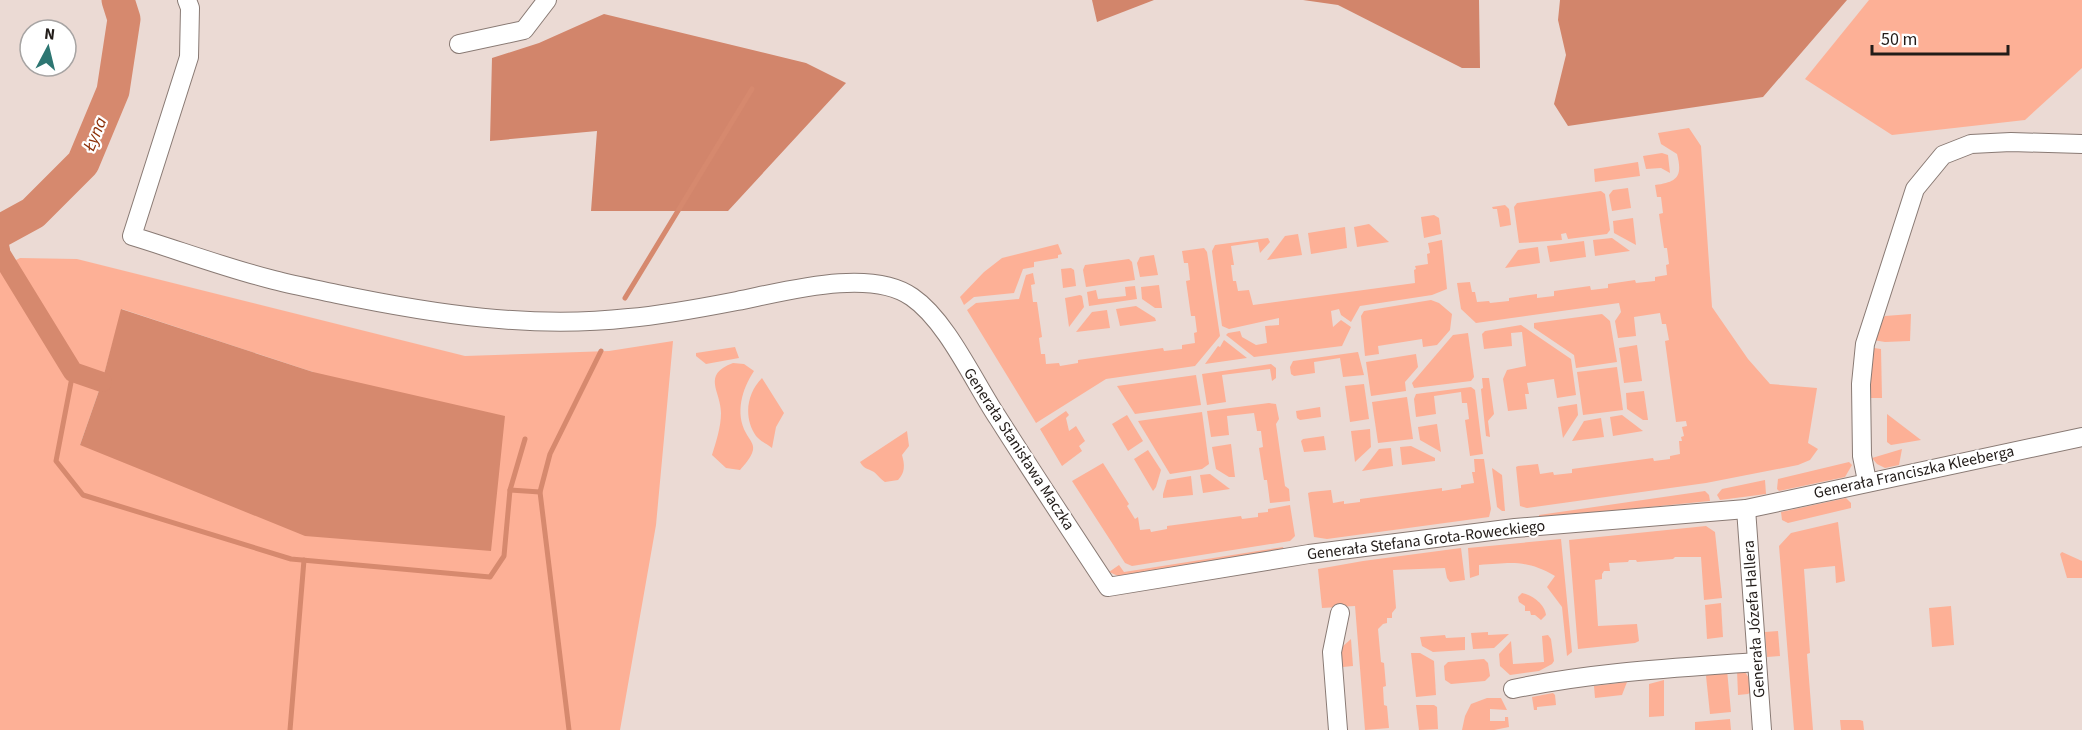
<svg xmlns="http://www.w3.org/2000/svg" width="2082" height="730" viewBox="0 0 2082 730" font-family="'Source Sans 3',sans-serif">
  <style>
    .green { fill: #fdb096; fill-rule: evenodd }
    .forest { fill: #d2856b }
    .water { fill: #d6896e }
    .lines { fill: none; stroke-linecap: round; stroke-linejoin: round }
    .stream { stroke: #d6896e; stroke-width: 5 }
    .canal { stroke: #d6896e; stroke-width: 20 }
    .river { stroke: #d6896e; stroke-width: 33 }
    .minor-casing { stroke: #897a74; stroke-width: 20 }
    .minor { stroke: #fff; stroke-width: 18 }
    .labels { text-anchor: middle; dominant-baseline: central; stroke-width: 4.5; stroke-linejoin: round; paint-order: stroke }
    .street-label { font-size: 16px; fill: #221c19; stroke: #fff }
    .water-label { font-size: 18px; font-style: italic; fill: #8c3009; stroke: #fff }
  </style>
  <rect width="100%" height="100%" fill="#ebdad4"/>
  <g class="green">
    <path d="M1869 0H2082V68L2025 120 1892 135 1805 79Z"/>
    <path d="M1689 128 1701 146 1712 307 1748 359 1770 384 1817 388 1808 443 1818 449 1810 460 1798 465 1706 483 1527 508 1520 506 1516 467 1518 466 1538 464 1540 474 1553 472 1554 475 1572 473V469L1653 458 1654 461 1670 459V456L1680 454 1679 441H1682L1681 437 1684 436 1682 427 1687 426 1686 421 1676 422 1665 341 1669 340 1666 324H1662L1660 313 1634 317 1636 336 1618 338 1615 321 1621 312 1619 303 1476 323 1461 309 1457 283 1470 282 1472 292H1475L1477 302 1489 301 1490 303 1509 301V298L1537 294V298L1554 296V291L1590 286 1591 290 1608 288V284L1635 280 1636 283 1655 281V277L1667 275 1666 265 1669 264 1667 248H1664L1659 214 1663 213 1661 197H1657L1655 185C1677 182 1683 177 1677 154L1661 144 1658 133Z"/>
    <path d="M1662 153 1668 155 1670 173 1661 168 1646 169 1643 156Z"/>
    <path d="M1638 162 1640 176 1595 182 1594 169Z"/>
    <path d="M1628 188 1631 208 1612 211 1609 195 1613 190Z"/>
    <path d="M1601 191 1605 194 1610 230 1607 234 1568 239 1566 233 1561 234 1562 240 1519 243 1514 207 1517 203Z"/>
    <path d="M1505 205 1509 209 1511 225 1500 227 1497 209H1493L1492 207Z"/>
    <path d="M1434 215 1439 218 1441 234 1424 238 1421 217Z"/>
    <path d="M1633 218 1636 245 1614 233 1613 221Z"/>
    <path d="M1369 224 1389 242 1357 247 1354 227Z"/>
    <path d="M1345 227 1347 248 1311 254 1308 233Z"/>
    <path d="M1298 234 1302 255 1267 260 1285 236Z"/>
    <path d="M1268 238 1270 242 1260 253 1258 242 1231 246 1234 265H1231L1233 281H1236L1238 291 1249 290 1253 305 1415 283 1414 270 1416 269 1415 266 1428 264 1427 254 1430 253 1428 243 1442 240 1447 289 1432 295 1360 306 1351 322 1341 315 1339 309 1331 311 1333 327 1341 320 1351 327 1342 346 1254 357 1226 335 1228 333 1240 331 1242 337 1256 345 1267 343 1265 326 1279 325V318L1229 329 1222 326 1212 251 1215 245Z"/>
    <path d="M1612 238 1630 251 1595 256 1593 240Z"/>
    <path d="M1584 241 1586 257 1550 262 1547 246Z"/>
    <path d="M1058 244 1062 254 1058 255V258L1034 262V267L1023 269 1014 293 974 297 964 305 960 297 984 272 1002 258Z"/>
    <path d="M1538 247 1540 263 1505 268 1518 250Z"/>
    <path d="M1204 248 1207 252 1220 336 1195 366 1106 379 1036 423 967 310 976 303 1019 299 1026 275 1033 273 1035 284 1031 285 1033 302H1037L1042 337 1039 338 1041 354H1045L1046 364 1059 363 1060 366 1078 363V360L1163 348 1164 351 1182 349V345L1195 343 1194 333 1197 332 1195 316H1191L1186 281 1190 280 1188 263H1184L1182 251Z"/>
    <path d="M1154 255 1158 275 1140 277 1137 263 1140 257Z"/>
    <path d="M20 258 77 259 465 356 609 351 673 341 656 525 620 730H0V268ZM122 309 313 372 80 445 102 382Z"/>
    <path d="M1129 259 1132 262 1135 280 1086 287 1083 270 1085 265Z"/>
    <path d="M1071 268 1074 270 1076 286 1063 288 1061 269Z"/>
    <path d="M1159 285 1162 308H1155L1142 299 1141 287Z"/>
    <path d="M1135 286 1137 299 1089 306 1087 292 1096 290 1098 299 1126 296 1125 287Z"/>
    <path d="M1080 295 1082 296 1084 307 1069 327 1065 298Z"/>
    <path d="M1431 300 1439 303 1452 314 1450 330 1437 345 1423 347 1422 339 1378 346 1379 354 1365 356 1361 316 1364 311Z"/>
    <path d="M1136 306 1155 318 1156 321 1120 326 1116 309Z"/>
    <path d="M1107 310 1110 328 1076 332 1092 312Z"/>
    <path d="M1602 314 1610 321 1617 362 1576 368 1574 355 1534 328V323Z"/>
    <path d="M1911 314 1910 341 1885 342 1873 340 1874 330 1885 316Z"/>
    <path d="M1521 325 1571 359 1576 395 1557 398 1554 379 1527 383 1529 394H1525L1527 409 1508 411 1503 379 1507 370 1526 366 1522 332 1511 333 1512 346 1484 349 1482 334 1485 331Z"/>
    <path d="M1468 333 1474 377 1471 381 1414 388 1412 383 1453 335Z"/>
    <path d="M1224 340 1247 358 1205 364 1218 346 1220 347Z"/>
    <path d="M1637 345 1642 381 1624 383 1619 348Z"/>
    <path d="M735 347 739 358 706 364 696 356V353Z"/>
    <path d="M1867 347 1881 349 1882 398H1869Z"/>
    <path d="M1358 352 1364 375 1343 377 1340 358 1314 362 1315 373 1294 376 1291 374 1290 367 1293 361Z"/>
    <path d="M1416 354 1418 367 1405 382 1406 391 1371 396 1366 362Z"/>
    <path d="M733 363 744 364 754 371C742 389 735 413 746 433 749 439 754 443 753 450 751 458 745 464 740 470L726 468 712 455C716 442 721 427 721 413 721 391 701 375 733 363Z"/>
    <path d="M1271 364 1276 368V378L1272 381 1270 369 1222 375 1226 402 1207 405 1202 374Z"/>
    <path d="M1617 367 1623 410 1583 415 1577 372Z"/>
    <path d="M1196 375 1201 405 1135 414 1117 386Z"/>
    <path d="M762 378 784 413 776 427 772 448C767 444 760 441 756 436 743 417 747 393 762 378Z"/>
    <path d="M1482 378H1489L1494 414 1488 421 1490 437 1486 436 1481 389 1483 388Z"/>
    <path d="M1364 384 1369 419 1350 422 1345 386Z"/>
    <path d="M1471 387 1475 390 1483 454 1470 456 1465 420 1469 419 1467 403H1462L1461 392 1434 396 1436 414 1416 417 1414 399 1416 394Z"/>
    <path d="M1644 391 1648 420H1643L1627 409 1626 393Z"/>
    <path d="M1407 397 1413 439 1378 443 1372 402Z"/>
    <path d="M1269 403 1276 404 1279 419 1276 424 1285 486 1289 489 1290 501 1270 503 1267 480H1264L1259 448 1263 447 1261 431H1257L1254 413 1227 416 1229 435 1211 437 1207 411Z"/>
    <path d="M1577 404 1578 415 1563 438 1558 407Z"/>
    <path d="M1320 407 1321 417 1300 420 1297 418 1296 411Z"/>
    <path d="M1066 411 1069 415 1066 418 1069 431 1076 426 1085 441 1079 446 1082 451 1062 466 1040 429Z"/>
    <path d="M1202 412 1209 464 1202 469 1170 474 1138 421Z"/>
    <path d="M1887 414 1921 440 1891 445 1887 442Z"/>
    <path d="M1127 415 1143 441 1128 451 1112 424Z"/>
    <path d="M1622 415 1643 431 1613 436 1610 417Z"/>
    <path d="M1601 418 1604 437 1572 441 1584 421Z"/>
    <path d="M1437 424 1441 452 1420 440 1418 427Z"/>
    <path d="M1370 429 1371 447 1355 462 1351 431Z"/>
    <path d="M907 431 909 446 902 455C905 465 905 473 898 480L885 482C880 479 878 475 874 472 867 468 864 469 860 462Z"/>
    <path d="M1324 436 1326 450 1304 452 1301 441 1303 439Z"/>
    <path d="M1231 444 1235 477H1229L1216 469 1212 447Z"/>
    <path d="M1411 446 1435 458V461L1402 465 1400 447Z"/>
    <path d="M1391 448 1393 466 1362 471 1379 449Z"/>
    <path d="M1902 449 1899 465 1885 468 1877 464 1872 458Z"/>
    <path d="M1148 450 1161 470 1156 487 1153 491 1134 459Z"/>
    <path d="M1474 459H1484L1491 509 1489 517 1327 539 1314 537 1308 493 1311 492 1331 490 1333 503 1344 501V504L1360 502V499L1442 488V491L1461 488V485L1474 483 1472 472H1475Z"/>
    <path d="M1849 462 1852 465 1845 477 1779 491 1777 489 1778 479Z"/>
    <path d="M1103 463 1129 504 1127 506 1135 519 1138 517 1140 530 1150 529 1151 532 1167 529V526L1241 516 1242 519 1258 517V513L1268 512V509L1290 505 1295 536 1290 541 1132 566 1125 563 1072 481Z"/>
    <path d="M1492 468 1502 475 1505 511H1502L1497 507Z"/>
    <path d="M1210 474 1230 489 1203 493 1200 475Z"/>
    <path d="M1191 476 1193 495 1163 498V494L1167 480Z"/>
    <path d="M1765 480 1766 494 1720 500 1717 495 1722 489Z"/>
    <path d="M1705 491 1709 495 1710 501 1539 518V515Z"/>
    <path d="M1846 498 1851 503V508L1788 523 1782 520 1781 512Z"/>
    <path d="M1838 522 1845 581 1836 583 1835 566 1804 569 1810 653 1807 654 1813 730H1794L1779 546 1791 533Z"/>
    <path d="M1706 526 1715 532 1722 598 1704 600 1701 557H1675L1673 559 1637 562 1636 560H1629L1628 562 1609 563 1610 571H1604L1602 574V579L1595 580 1598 626 1637 624 1639 641 1635 643 1578 649 1569 540Z"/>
    <path d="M1561 539 1572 652 1567 656 1562 607 1547 587 1555 576C1526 559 1511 563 1479 565V575L1470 578 1468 548Z"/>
    <path d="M1283 547 1284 552 1123 578 1109 572 1119 565 1124 572Z"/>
    <path d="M1461 548 1465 580 1450 582 1447 578 1445 568 1393 570 1396 608 1392 613V618H1387V623L1383 624 1378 629 1381 662 1384 663 1386 686 1383 687 1384 705 1387 706 1389 728 1365 730 1355 606 1322 608 1318 569 1363 561Z"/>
    <path d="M2062 552 2082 561V578H2067L2060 554Z"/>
    <path d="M1522 593C1532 595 1545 604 1546 615L1541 620 1535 615H1531L1530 611H1525V606L1519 602 1518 597Z"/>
    <path d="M1721 603 1723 637 1707 639 1705 605Z"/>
    <path d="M1951 606 1954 645 1932 647 1929 608Z"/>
    <path d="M1778 631 1780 656 1767 657 1765 632Z"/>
    <path d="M1488 632V635L1509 634 1494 648 1473 649 1471 633Z"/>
    <path d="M1445 635 1446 638 1465 637V650L1433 652 1422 646 1420 637Z"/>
    <path d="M1548 635 1551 639 1554 661 1552 664 1539 671 1510 675 1500 666 1499 654 1511 641 1513 664 1544 662 1542 636Z"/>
    <path d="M1351 639 1353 666 1343 667 1340 656 1342 647Z"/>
    <path d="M1420 653 1434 661 1436 695 1416 697 1411 653Z"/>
    <path d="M1484 659 1488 663 1490 676 1485 681 1451 684 1445 680 1444 666 1448 662Z"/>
    <path d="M1727 670 1731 712 1710 714 1706 676 1709 672Z"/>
    <path d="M1737 670 1745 672 1751 681 1752 691 1748 694 1738 695Z"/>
    <path d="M1664 680V716L1649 717V684Z"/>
    <path d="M1627 682 1622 695 1595 698 1594 686Z"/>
    <path d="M1553 693 1555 695 1556 705 1537 707V710H1534L1532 697Z"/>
    <path d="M1487 698H1501L1507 710 1490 709V721H1505V717H1508L1509 727 1494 730H1462L1465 716 1471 704Z"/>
    <path d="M1416 705H1434L1437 707 1438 729 1419 730Z"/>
    <path d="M1730 719 1731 730H1695V722Z"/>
    <path d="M1840 720H1860L1863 721 1864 730H1841Z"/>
  </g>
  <g class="forest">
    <path d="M1092 0H1154L1097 22Z"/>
    <path d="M1303 0H1479L1480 68H1462L1338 5Z"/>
    <path d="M1560 0H1847L1763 97 1568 126 1554 104 1566 55 1558 20Z"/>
    <path d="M604 14 806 63 846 83 728 211H591L597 131 490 141 492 58 539 43Z"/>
  </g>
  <path class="water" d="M121 309 313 372 505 416 491 551 305 536 80 445 102 382Z"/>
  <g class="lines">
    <g class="stream">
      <path d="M625 298 752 89"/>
      <path d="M73 372 56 461 83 495 291 559 490 577 504 556 510 490 525 439"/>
      <path d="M510 490 540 492"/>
      <path d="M290 730 304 560"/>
      <path d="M569 730 540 492 550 454 601 351"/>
    </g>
    <path class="canal" d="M0 249V253L73 372 102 382"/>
    <path class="river" d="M0 231 33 213 83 163 113 91 124 19 118 0"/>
    <g class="minor-casing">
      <g id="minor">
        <path d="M187 0 190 8 189 57 132 236C178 250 223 267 270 279 292 285 315 289 337 294 433 314 531 329 629 318 665 315 701 308 737 301 783 292 870 267 912 297 947 321 974 382 998 418 1034 475 1071 531 1108 587L1309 554 1515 528 1746 509 2082 437"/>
        <path d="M459 44 524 30 547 0"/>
        <path d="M1867 481 1862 456 1861 384 1865 344 1915 189 1943 155 1971 144 2011 142 2082 144"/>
        <path d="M1746 509 1762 730"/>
        <path d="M1513 689C1593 672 1675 668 1757 662"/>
        <path d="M1338 730 1332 652 1340 613"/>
      </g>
    </g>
    <use href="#minor" class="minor"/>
  </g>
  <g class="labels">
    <g class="street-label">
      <text transform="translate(1019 449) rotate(57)">Generała Stanisława Maczka</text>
      <text transform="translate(1914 472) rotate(-12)">Generała Franciszka Kleeberga</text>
      <text transform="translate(1426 540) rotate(-7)">Generała Stefana Grota-Roweckiego</text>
      <text transform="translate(1754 619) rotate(-94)">Generała Józefa Hallera</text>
    </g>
    <g class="water-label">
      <text transform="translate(95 134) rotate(-67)">Łyna</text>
    </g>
  </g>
  <g transform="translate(48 48) rotate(7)"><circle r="28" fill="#ffffff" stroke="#a7a4a3" stroke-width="1.5"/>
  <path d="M0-4.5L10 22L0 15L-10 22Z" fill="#2d7672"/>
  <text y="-9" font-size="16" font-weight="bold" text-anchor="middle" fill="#221c19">N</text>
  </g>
  <path d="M1872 45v9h136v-9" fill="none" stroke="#221c19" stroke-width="3"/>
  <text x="1881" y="45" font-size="18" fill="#221c19" stroke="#ffffff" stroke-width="4.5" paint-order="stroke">50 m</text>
</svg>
